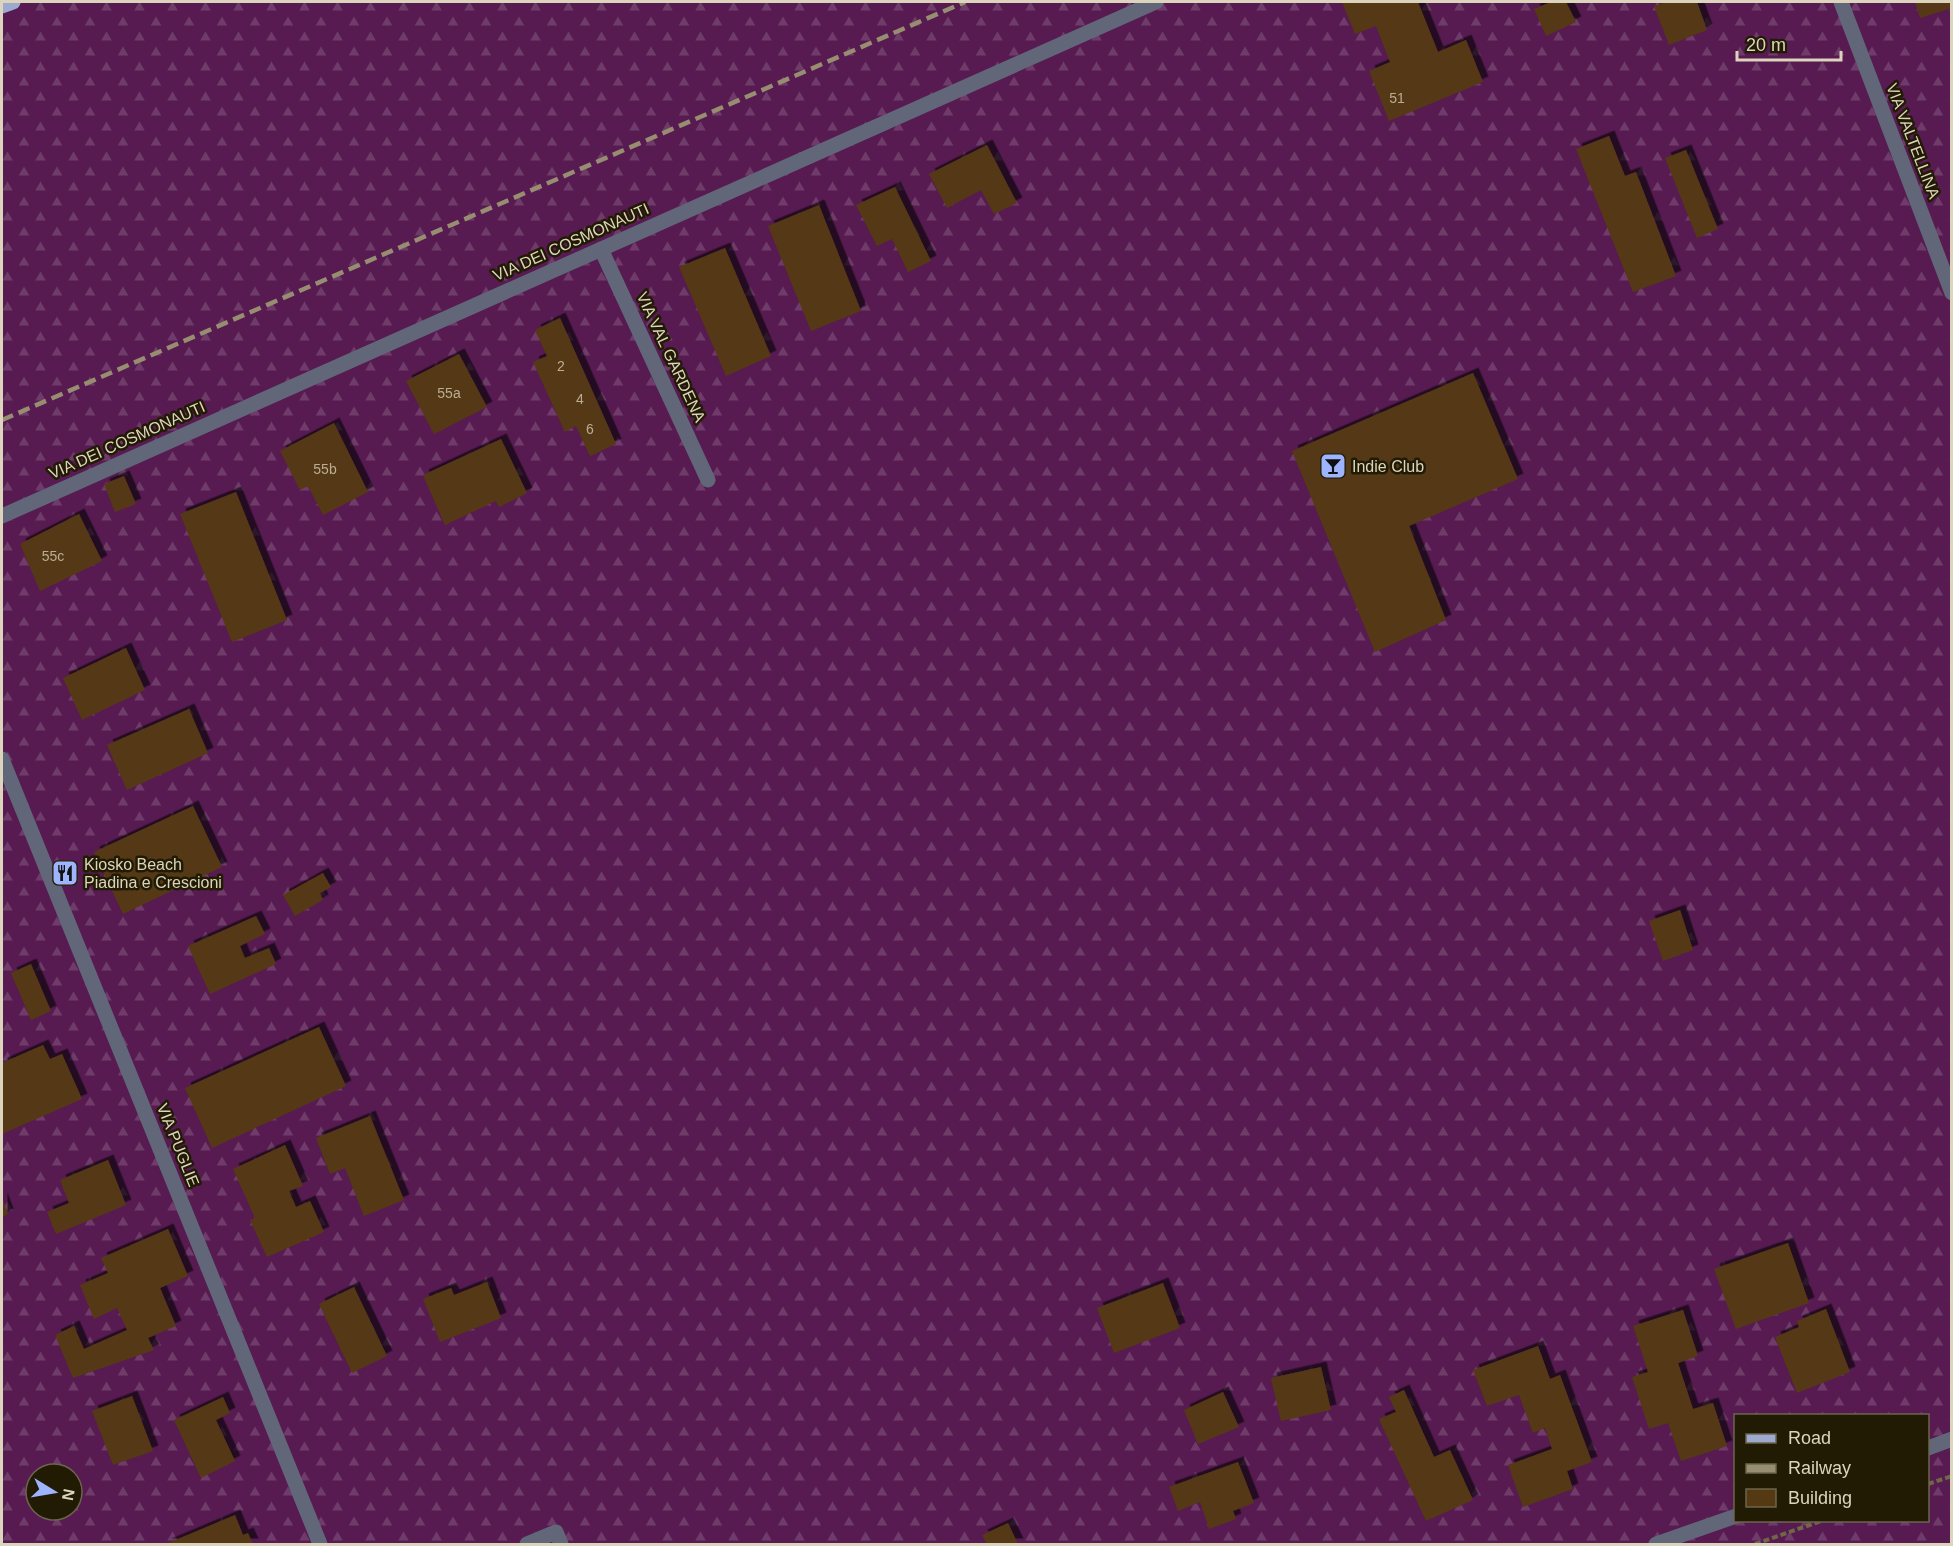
<svg xmlns="http://www.w3.org/2000/svg" width="1953" height="1546" viewBox="0 0 1953 1546" font-family="Helvetica,sans-serif">
  <style>
    .forest { fill: url(#forest-firs); fill-rule: evenodd }
    .building { fill: #553913; filter: url(#shadow) }
    .lines { fill: none; stroke-linecap: round; stroke-linejoin: round }
    .path { stroke: #716748; stroke-width: 4; stroke-dasharray: 6 3; stroke-linecap: butt }
    .minor { stroke: #616779; stroke-width: 15 }
    .major { stroke: #9da9ce; stroke-width: 15 }
    .rail { stroke: #978e71; stroke-width: 4.5; stroke-dasharray: 12 6; stroke-linecap: butt }
    .labels { text-anchor: middle; dominant-baseline: central; stroke-width: 5; stroke-linejoin: round; paint-order: stroke }
    .number-label { font-size: 14px; fill: #baad92 }
    .street-label { font-size: 16px; fill: #dcd4bc; stroke: #221b04 }
    .poi-label { font-size: 16px; fill: #dcd4bc; stroke: #221b04; text-anchor: start }
  </style>
  <defs>
    <pattern id="forest-firs" width="22" height="20" patternUnits="userSpaceOnUse" patternTransform="scale(1.5)"><rect width="22" height="20" fill="#571b52"/><path d="M5 1l3.5 6h-7zM16 11l3.5 6h-7z" fill="#6f3b69"/></pattern>
    <filter id="shadow"><feDropShadow dx="5.5" dy="-5.5" stdDeviation="0" flood-color="#0009"/></filter>
  </defs>
  <rect width="100%" height="100%" fill="#2f2401"/>
  <path class="forest" d="M2 2H1951V1544H2ZM1736 1416H1928V1520H1736ZM36 1474H72V1510H36Z"/>
  <g class="building">
    <path d="M1342 2H1418L1438 52 1466 40 1483 82 1389 121 1369 71 1390 62 1376 26 1355 34Z"/>
    <path d="M1551 2H1566L1576 22 1546 36 1534 9Z"/>
    <path d="M1666 2H1697L1707 30 1669 45 1654 6Z"/>
    <path d="M1915 2H1952V8L1920 18Z"/>
    <path d="M1609 136 1625 176 1636 172 1676 276 1633 292 1576 149Z"/>
    <path d="M987 145 1017 203 994 214 981 190 947 208 929 174Z"/>
    <path d="M1686 150 1718 229 1697 238 1665 158Z"/>
    <path d="M895 187 931 261 908 272 892 239 877 246 856 205Z"/>
    <path d="M819 205 861 311 811 331 768 226Z"/>
    <path d="M725 248 771 356 726 376 679 267Z"/>
    <path d="M560 318 616 444 590 456 576 426 565 432 533 362 547 356 535 330Z"/>
    <path d="M459 354 487 407 434 434 406 381Z"/>
    <path d="M1473 373 1518 479 1409 526 1446 620 1375 652 1292 451Z"/>
    <path d="M334 423 368 492 323 515 308 486 300 490 280 451Z"/>
    <path d="M501 439 527 493 499 507 496 501 445 525 423 475Z"/>
    <path d="M124 476 136 504 115 512 104 484Z"/>
    <path d="M236 492 287 620 232 642 180 514Z"/>
    <path d="M79 514 102 561 40 591 20 544Z"/>
    <path d="M126 648 145 690 82 720 63 678Z"/>
    <path d="M189 709 208 753 127 790 107 745Z"/>
    <path d="M193 806 222 867 123 914 94 852Z"/>
    <path d="M323 873 331 887 320 893 323 900 295 916 283 895Z"/>
    <path d="M1680 910 1693 950 1663 961 1649 921Z"/>
    <path d="M256 916 265 934 240 946 245 958 269 948 276 964 210 994 188 946Z"/>
    <path d="M31 964 51 1011 31 1020 11 973Z"/>
    <path d="M319 1027 346 1086 212 1148 185 1088Z"/>
    <path d="M43 1045 50 1059 62 1054 82 1099 2 1134V1063Z"/>
    <path d="M370 1116 404 1200 364 1216 345 1168 330 1174 316 1138Z"/>
    <path d="M285 1145 303 1186 289 1191 296 1207 310 1201 324 1232 267 1257 250 1220 255 1218 233 1169Z"/>
    <path d="M108 1160 126 1205 56 1234 47 1212 69 1203 60 1180Z"/>
    <path d="M2 1198 8 1214 2 1217Z"/>
    <path d="M168 1229 188 1276 160 1288 176 1326 148 1338 154 1350 73 1378 55 1335 74 1326 84 1349 127 1330 117 1308 94 1319 80 1285 108 1273 101 1258Z"/>
    <path d="M1788 1243 1809 1303 1736 1329 1714 1269Z"/>
    <path d="M487 1282 501 1318 440 1342 423 1299 451 1288 454 1295Z"/>
    <path d="M1163 1283 1180 1328 1114 1353 1097 1308Z"/>
    <path d="M354 1287 387 1356 352 1373 319 1304Z"/>
    <path d="M1826 1309 1850 1372 1797 1393 1775 1337 1799 1327 1797 1321Z"/>
    <path d="M1683 1310 1698 1356 1678 1363 1693 1409 1713 1403 1727 1446 1681 1461 1668 1423 1649 1429 1632 1377 1648 1372 1633 1326Z"/>
    <path d="M1538 1346 1550 1379 1560 1375 1592 1462 1567 1471 1573 1489 1523 1507 1508 1465 1552 1449 1545 1428 1533 1433 1519 1395 1487 1406 1473 1370Z"/>
    <path d="M1321 1367 1331 1410 1281 1421 1271 1378Z"/>
    <path d="M1404 1390 1434 1457 1450 1450 1473 1500 1426 1521 1379 1419 1396 1412 1389 1397Z"/>
    <path d="M1223 1392 1239 1427 1198 1444 1184 1410Z"/>
    <path d="M132 1396 153 1451 113 1465 92 1411Z"/>
    <path d="M223 1397 230 1413 216 1420 235 1461 201 1478 174 1420Z"/>
    <path d="M1238 1462 1254 1503 1233 1511 1236 1519 1209 1529 1200 1502 1178 1511 1169 1487Z"/>
    <path d="M235 1515 243 1535 248 1533 253 1544H166Z"/>
    <path d="M1008 1523 1018 1544H987L982 1535Z"/>
  </g>
  <g class="lines">
    <g class="path">
      <path d="M1928 1484 1952 1476"/>
      <path d="M1755 1544 1824 1520"/>
    </g>
    <g class="minor">
      <path d="M1841 2 1952 293"/>
      <path d="M601 249 708 480"/>
      <path d="M2 516 1156 2"/>
      <path d="M2 759 320 1544"/>
      <path d="M1928 1448 1952 1439"/>
      <path d="M527 1544 556 1532 561 1544"/>
      <path d="M1656 1544 1736 1516"/>
    </g>
    <path class="major" d="M2 6 13 2"/>
    <path class="rail" d="M2 420 965 2"/>
  </g>
  <defs>
    <g id="bar-square" transform="scale(1.35)"><rect x="-9" y="-9" width="18" height="18" rx="4" fill="#9eb4fd" stroke="#221b04"/><path d="M-6-5H6L.8 .8V4.5H3.5V6h-7V4.5H-.8V.8Z" fill="#111"/></g>
    <g id="restaurant-square" transform="scale(1.35)"><rect x="-9" y="-9" width="18" height="18" rx="4" fill="#9eb4fd" stroke="#221b04"/><path d="M-5-6h1v4h1v-4h1v4h1v-4h1v5L-1.5 .5V6h-2V.5L-5-1ZM5-6V6H3V1.5H1.5Q1.5-4 5-6Z" fill="#111"/></g>
  </defs>
  <g fill-rule="evenodd">
    <use href="#bar-square" x="1333" y="466"/>
    <use href="#restaurant-square" x="65" y="873"/>
  </g>
  <g class="labels">
    <g class="number-label">
      <text x="1397" y="98">51</text>
      <text x="561" y="366">2</text>
      <text x="449" y="393">55a</text>
      <text x="580" y="399">4</text>
      <text x="590" y="429">6</text>
      <text x="325" y="469">55b</text>
      <text x="53" y="556">55c</text>
    </g>
    <g class="street-label">
      <text transform="translate(1913 141) rotate(69)">VIA VALTELLINA</text>
      <text transform="translate(571 242) rotate(-24)">VIA DEI COSMONAUTI</text>
      <text transform="translate(671 357) rotate(65)">VIA VAL GARDENA</text>
      <text transform="translate(127 440) rotate(-24)">VIA DEI COSMONAUTI</text>
      <text transform="translate(178 1145) rotate(68)">VIA PUGLIE</text>
    </g>
    <g class="poi-label">
      <text x="1352" y="466">Indie Club</text>
      <text x="84" y="864">Kiosko Beach<tspan x="84" dy="18">Piadina e Crescioni</tspan></text>
    </g>
  </g>
  <rect width="1953" height="1546" fill="none" stroke="#dcd4bc" stroke-width="6"/>
  <rect x="1734" y="1414" width="195" height="108" fill="#221b04" stroke="#6c654e" stroke-width="1.5"/>
  <rect x="1746" y="1434" width="30" height="9" fill="#9da9ce" stroke="#6c654e" stroke-width="1.5"/>
  <text x="1788" y="1444" font-size="18" fill="#dcd4bc">Road</text>
  <rect x="1746" y="1464" width="30" height="9" fill="#978e71" stroke="#6c654e" stroke-width="1.5"/>
  <text x="1788" y="1474" font-size="18" fill="#dcd4bc">Railway</text>
  <rect x="1746" y="1489" width="30" height="18" fill="#553913" stroke="#6c654e" stroke-width="1.5"/>
  <text x="1788" y="1504" font-size="18" fill="#dcd4bc">Building</text>
  <g transform="translate(54 1492) rotate(101)"><circle r="28" fill="#221b04" stroke="#6c654e" stroke-width="1.5"/>
  <path d="M0-4.5L10 22L0 15L-10 22Z" fill="#9eb4fd"/>
  <text y="-9" font-size="16" font-weight="bold" text-anchor="middle" fill="#dcd4bc">N</text>
  </g>
  <path d="M1737 51v9h104v-9" fill="none" stroke="#dcd4bc" stroke-width="3"/>
  <text x="1746" y="51" font-size="18" fill="#dcd4bc" stroke="#221b04" stroke-width="4.5" paint-order="stroke">20 m</text>
</svg>
